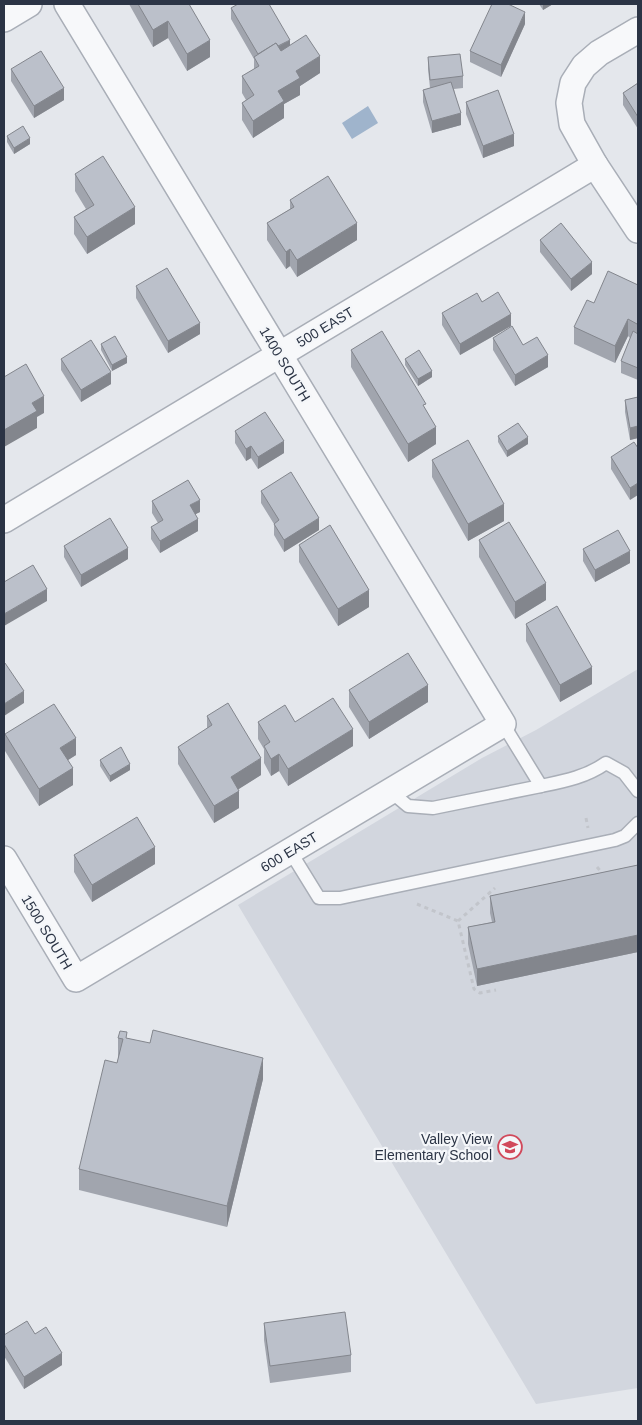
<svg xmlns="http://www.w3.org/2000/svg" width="642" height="1425" viewBox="0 0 642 1425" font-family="Helvetica,sans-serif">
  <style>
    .built { fill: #d2d6de }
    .water { fill: #9fb4cc }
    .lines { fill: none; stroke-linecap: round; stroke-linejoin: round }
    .lane-casing { stroke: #a9aeb7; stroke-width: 15 }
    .street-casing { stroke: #a9aeb7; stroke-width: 28 }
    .path { stroke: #c2c5cb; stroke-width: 3; stroke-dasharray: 4 4; stroke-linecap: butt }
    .lane { stroke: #f7f8fa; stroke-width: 12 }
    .street { stroke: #f7f8fa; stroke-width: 25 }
    .wall { fill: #a1a5ae }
    .shaded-wall { fill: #83868d }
    .building { fill: #bbc0ca; stroke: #83868d }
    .labels { text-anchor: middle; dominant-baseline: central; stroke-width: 4.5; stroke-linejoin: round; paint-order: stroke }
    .street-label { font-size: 14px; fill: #2b3445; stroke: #f4f6f9 }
    .poi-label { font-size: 14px; fill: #2b3445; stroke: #f4f6f9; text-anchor: end }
  </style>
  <rect width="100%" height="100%" fill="#e4e7ec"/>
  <path class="built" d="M638 669V1388L536 1404 238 905 482 758 536 730Z"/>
  <path class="water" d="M368 106 378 123 352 139 342 123Z"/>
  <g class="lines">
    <g class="lane-casing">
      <g id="lane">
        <path d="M503 724 541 786C565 781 586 777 606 763L624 773 638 791"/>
        <path d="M390 791 408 806 433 808 541 786"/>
        <path d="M290 851 319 898H340L615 840 625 836 638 823"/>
      </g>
    </g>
    <g class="street-casing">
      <g id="street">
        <path d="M4 19 29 4"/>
        <path d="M638 30 599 53 584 66 573 83 569 103 572 124 595 165 638 230"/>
        <path d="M4 520 595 165"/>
        <path d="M4 859 76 979 503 724 67 4"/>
      </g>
    </g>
    <g class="path">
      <path d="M586 818 588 828"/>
      <path d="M597 867 603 874"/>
      <path d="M417 904 458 921 474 989 480 993 496 990"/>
      <path d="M458 921 495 888"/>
    </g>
    <use href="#lane" class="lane"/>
    <use href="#street" class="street"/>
  </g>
  <g class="wall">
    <path d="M129 4H189L210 57 187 71 168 38 153 47Z"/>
    <path d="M539 4H553L543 10Z"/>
    <path d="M231 8 290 45 320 73 300 86V95L284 104V118L253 138 242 120V103L246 100 242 93V76L254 69V59L231 19Z"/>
    <path d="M525 24 501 77 470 62V51Z"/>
    <path d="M428 57 463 76V88L454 89 461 125 432 133 423 102V90L430 88 428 69Z"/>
    <path d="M11 69 64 100 34 118 11 81Z"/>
    <path d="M638 83V129L623 105V93Z"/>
    <path d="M466 102 514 146 483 158 466 114Z"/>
    <path d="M7 136 30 144 14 154 7 142Z"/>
    <path d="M75 174 135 224 87 254 74 234V217L86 209 75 191Z"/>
    <path d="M290 200 357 240 297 277 290 266 286 269 267 240V223L290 209Z"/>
    <path d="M540 240 592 274 571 291 540 252Z"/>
    <path d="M638 285V380L621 373V361L630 338 628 336 615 363 574 344V327L594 303Z"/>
    <path d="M136 286 200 334 168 353 136 298Z"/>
    <path d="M442 313 511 326 460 355 442 325Z"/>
    <path d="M493 338 523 345 548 367 515 386 493 350Z"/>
    <path d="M101 344 127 363 112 371 101 350Z"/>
    <path d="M351 350 426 410 436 444 408 462 351 367Z"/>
    <path d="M61 359 111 384 81 402 61 370Z"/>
    <path d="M405 359 432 377 418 386 405 365Z"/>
    <path d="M638 390V438L630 440 625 412V400L638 397Z"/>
    <path d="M235 431 284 453 258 469 251 458 246 461 235 443Z"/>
    <path d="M498 436 528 444 507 457 498 442Z"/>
    <path d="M638 448 630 500 611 469V457Z"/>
    <path d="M432 460 504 521 468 541 432 477Z"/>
    <path d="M261 491 319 530 284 552 274 535V524L261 503Z"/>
    <path d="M152 501 200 512 195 514 198 531 160 553 151 539V527L158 523 152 513Z"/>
    <path d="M479 540 546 600 515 619 479 557Z"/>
    <path d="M299 545 369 607 338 626 299 562Z"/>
    <path d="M64 546 128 559 81 587 64 557Z"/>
    <path d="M583 549 630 563 595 582 583 561Z"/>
    <path d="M526 624 592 684 560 702 526 641Z"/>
    <path d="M349 690 428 702 369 739 349 707Z"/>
    <path d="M207 716 261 775 238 789 239 808 214 823 178 764V747L207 729Z"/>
    <path d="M258 722H295L353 746 288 786 279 771 271 776 264 763V749L258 739Z"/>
    <path d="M5 734 76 755 68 760 73 785 39 806 5 751Z"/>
    <path d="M100 760 130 770 110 782 100 766Z"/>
    <path d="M74 855 155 864 92 902 74 872Z"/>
    <path d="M638 865V952L477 986 468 944V927L492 922 490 913V896Z"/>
    <path d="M118 1038H127L263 1079 227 1227 79 1190V1169L117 1063 118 1059Z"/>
    <path d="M264 1323 351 1355V1372L270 1383 264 1340Z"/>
    <path d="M35 1334 62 1365 24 1389 4 1356V1344Z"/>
  </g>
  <g class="shaded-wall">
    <path d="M543 4H553L543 10Z"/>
    <path d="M525 12V24L501 77V65Z"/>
    <path d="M168 21V38L153 47V30Z"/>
    <path d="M210 40V57L187 71V54Z"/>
    <path d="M290 40V51L260 57Z"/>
    <path d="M320 56V73L300 86V95L284 104V118L253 138V121L278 91 296 71Z"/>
    <path d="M64 88V100L34 118V106Z"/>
    <path d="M461 113V125L432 133V121Z"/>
    <path d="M514 134V146L483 158V146Z"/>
    <path d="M30 138V144L14 154V148Z"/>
    <path d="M135 207V224L87 254V237Z"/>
    <path d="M357 223V240L297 277V260Z"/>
    <path d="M290 249V266L286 269V252Z"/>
    <path d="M592 262V274L571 291V279Z"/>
    <path d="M511 314V326L460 355V344Z"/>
    <path d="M628 319V336L615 363V346Z"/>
    <path d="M638 322V339L637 341V324Z"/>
    <path d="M200 323V334L168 353V341Z"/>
    <path d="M548 355V367L515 386V375Z"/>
    <path d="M127 357V363L112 371V365Z"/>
    <path d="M432 371V377L418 386V379Z"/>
    <path d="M111 372V384L81 402V390Z"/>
    <path d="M44 396V413L37 417V428L4 447V430L32 403Z"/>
    <path d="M638 426V438L630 440V428Z"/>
    <path d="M436 427V444L408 462V444Z"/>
    <path d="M528 437V444L507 457V451Z"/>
    <path d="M284 441V453L258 469V457Z"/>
    <path d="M251 446V458L246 461V449Z"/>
    <path d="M638 483V495L630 500V488Z"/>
    <path d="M200 500V512L190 517V505Z"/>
    <path d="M504 504V521L468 541V524Z"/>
    <path d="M319 518V530L284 552V540Z"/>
    <path d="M198 519V531L160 553V541Z"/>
    <path d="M128 548V559L81 587V575Z"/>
    <path d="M630 551V563L595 582V570Z"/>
    <path d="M546 583V600L515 619V602Z"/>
    <path d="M47 589V601L4 626V614Z"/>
    <path d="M369 590V607L338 626V609Z"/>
    <path d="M592 667V684L560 702V685Z"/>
    <path d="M428 685V702L369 739V722Z"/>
    <path d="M24 691V703L4 716V704Z"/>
    <path d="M353 729V746L288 786V769Z"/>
    <path d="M76 738V755L60 765V748Z"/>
    <path d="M279 754V771L271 776V759Z"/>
    <path d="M261 758V775L231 794V777Z"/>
    <path d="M130 764V770L110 782V776Z"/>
    <path d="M73 768V785L39 806V789Z"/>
    <path d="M239 791V808L214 823V806Z"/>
    <path d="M155 847V864L92 902V885Z"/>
    <path d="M638 935V952L477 986V969Z"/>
    <path d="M263 1058V1079L227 1227V1206Z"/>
    <path d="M5 1278V1290L4 1291V1279Z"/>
    <path d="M62 1353V1365L24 1389V1377Z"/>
  </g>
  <g class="building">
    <path d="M138 4H189L210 40 187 54 168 21 153 30Z"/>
    <path d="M238 4H269L290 40 278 46 276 43 258 54 231 8Z"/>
    <path d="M492 4H508L525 12 501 65 470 51Z"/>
    <path d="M306 35 320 56 296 71 300 78 278 91 284 101 253 121 242 103 254 95 242 76 259 66 254 57 276 43 281 51Z"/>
    <path d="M41 51 64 88 34 106 11 69Z"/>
    <path d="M460 54 463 76 430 80 428 57Z"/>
    <path d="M451 82 461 113 432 121 423 90Z"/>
    <path d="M638 83V117L623 93Z"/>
    <path d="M498 90 514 134 483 146 466 102Z"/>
    <path d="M23 126 30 138 14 148 7 136Z"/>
    <path d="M103 156 135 207 87 237 74 217 94 205 75 174Z"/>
    <path d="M328 176 357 223 297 260 290 249 286 252 267 223 294 207 290 200Z"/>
    <path d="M561 223 592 262 571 279 540 240Z"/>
    <path d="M167 268 200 323 168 341 136 286Z"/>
    <path d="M608 271 638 285V322L637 324 628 319 615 346 574 327 587 300 594 303Z"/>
    <path d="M498 292 511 314 460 344 442 313 477 293 482 302Z"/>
    <path d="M512 326 523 345 537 337 548 355 515 375 493 338Z"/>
    <path d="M382 331 426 404 423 405 436 427 408 444 351 350Z"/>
    <path d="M633 331 638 334V368L621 361Z"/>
    <path d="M115 336 127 357 112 365 101 344Z"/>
    <path d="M91 340 111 372 81 390 61 359Z"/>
    <path d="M419 350 432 371 418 379 405 359Z"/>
    <path d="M26 364 44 396 32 403 37 411 4 430V377Z"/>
    <path d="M638 397V426L630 428 625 400Z"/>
    <path d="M265 412 284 441 258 457 251 446 246 449 235 431Z"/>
    <path d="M518 423 528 437 507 451 498 436Z"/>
    <path d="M468 440 504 504 468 524 432 460Z"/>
    <path d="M634 442 638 448V483L630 488 611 457Z"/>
    <path d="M291 472 319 518 284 540 274 524 279 520 261 491Z"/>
    <path d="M188 480 200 500 190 505 198 519 160 541 151 527 163 520 152 501Z"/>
    <path d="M110 518 128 548 81 575 64 546Z"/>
    <path d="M509 522 546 583 515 602 479 540Z"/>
    <path d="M330 525 369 590 338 609 299 545Z"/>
    <path d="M618 530 630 551 595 570 583 549Z"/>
    <path d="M33 565 47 589 4 614V582Z"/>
    <path d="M557 606 592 667 560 685 526 624Z"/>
    <path d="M408 653 428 685 369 722 349 690Z"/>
    <path d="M5 663 24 691 4 704V664Z"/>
    <path d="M333 698 353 729 288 769 279 754 271 759 264 746 270 742 258 722 285 705 295 722Z"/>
    <path d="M228 703 261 758 231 777 239 791 214 806 178 747 212 725 207 716Z"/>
    <path d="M54 704 76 738 60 748 73 768 39 789 5 734Z"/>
    <path d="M121 747 130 764 110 776 100 760Z"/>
    <path d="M137 817 155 847 92 885 74 855Z"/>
    <path d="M638 865V935L477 969 468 927 495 922 490 896Z"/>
    <path d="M153 1030 263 1058 227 1206 79 1169 105 1060 117 1063 123 1039 118 1038 120 1031 127 1032 126 1038 150 1043Z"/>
    <path d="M345 1312 351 1355 270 1366 264 1323Z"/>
    <path d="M27 1321 35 1334 46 1327 62 1353 24 1377 4 1344V1335Z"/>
  </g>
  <defs>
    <g id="school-ring" transform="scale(1.25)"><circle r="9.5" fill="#f4f6f9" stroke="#d1495b" stroke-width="1.5"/><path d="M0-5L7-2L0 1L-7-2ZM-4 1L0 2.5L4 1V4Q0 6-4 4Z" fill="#d1495b"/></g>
  </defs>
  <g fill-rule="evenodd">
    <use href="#school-ring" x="510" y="1147"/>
  </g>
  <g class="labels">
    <g class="street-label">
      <text transform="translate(325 327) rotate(-31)">500 EAST</text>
      <text transform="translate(285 364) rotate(59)">1400 SOUTH</text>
      <text transform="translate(289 852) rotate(-31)">600 EAST</text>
      <text transform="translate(47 932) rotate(59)">1500 SOUTH</text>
    </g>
    <g class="poi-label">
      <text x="492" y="1139">Valley View<tspan x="492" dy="16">Elementary School</tspan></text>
    </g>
  </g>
  <rect width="642" height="1425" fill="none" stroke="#2b3445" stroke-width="10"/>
</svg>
